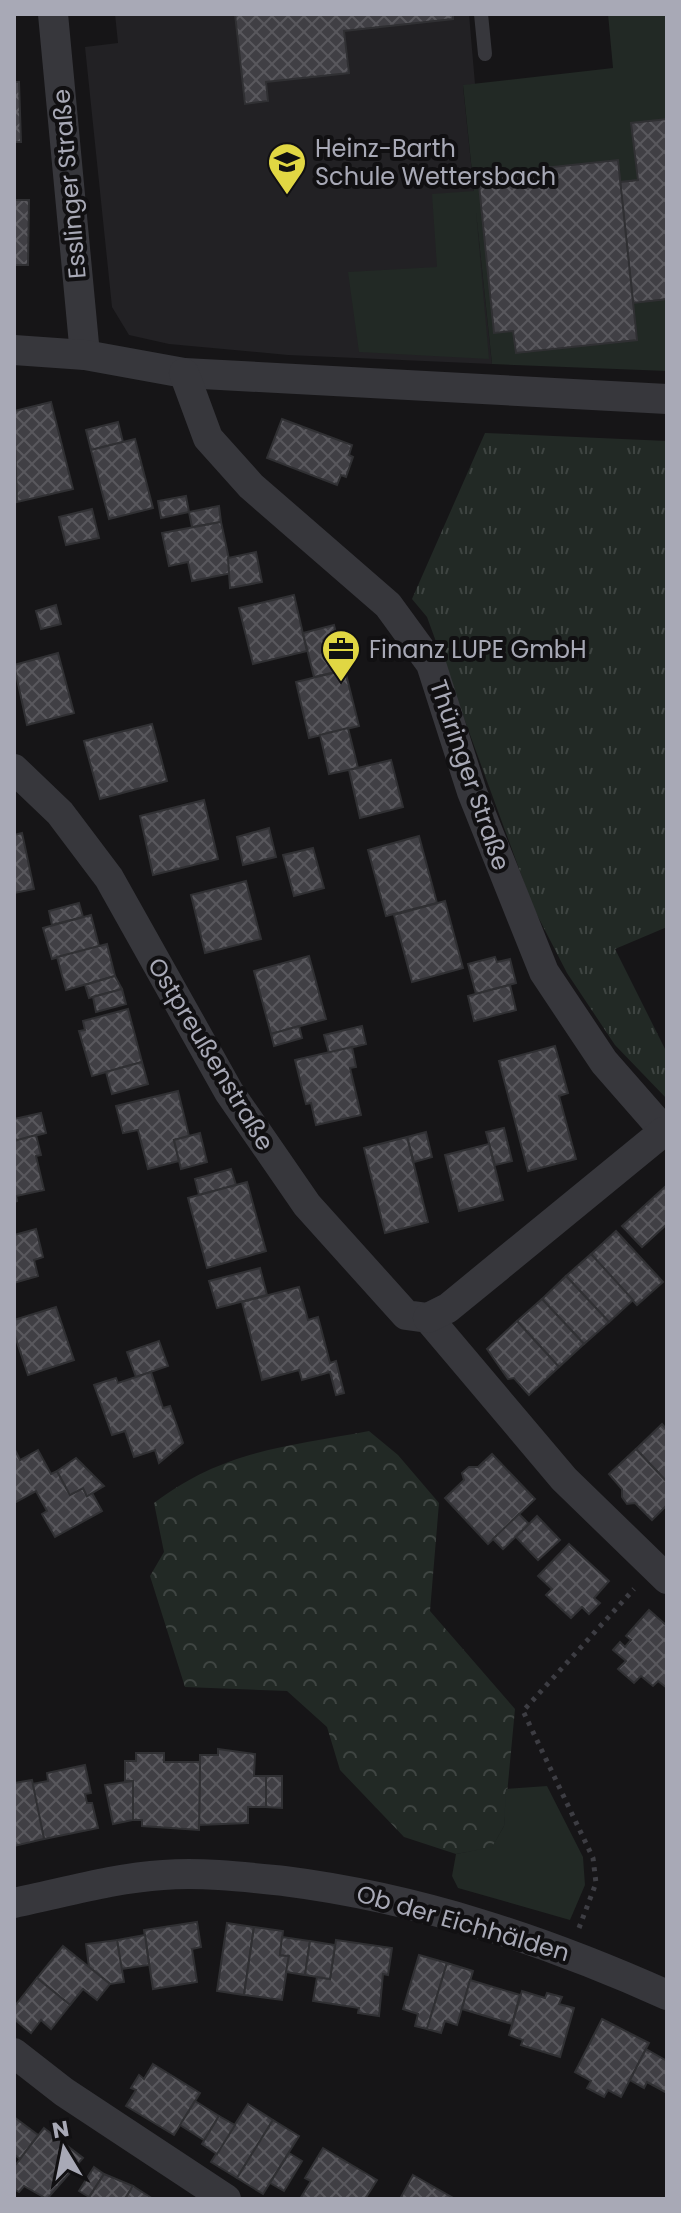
<svg xmlns="http://www.w3.org/2000/svg" width="681" height="2213" viewBox="0 0 681 2213" font-family="Poppins,sans-serif">
  <style>
    .built { fill: #222124 }
    .grass { fill: url(#grass-tufts) }
    .forest { fill: url(#forest-crowns) }
    .park { fill: #222925 }
    .building { fill: url(#building-cross-hatch); stroke: #303033; stroke-width: 2 }
    .lines { fill: none; stroke-linecap: round; stroke-linejoin: round }
    .path { stroke: #3d3d43; stroke-width: 5; stroke-dasharray: 4 6; stroke-linecap: butt }
    .service { stroke: #37373c; stroke-width: 14 }
    .minor { stroke: #37373c; stroke-width: 30 }
    .labels { text-anchor: middle; dominant-baseline: central; stroke-width: 8; stroke-linejoin: round; paint-order: stroke }
    .poi-label { font-size: 24px; fill: #a8a9b6; stroke: #111012; text-anchor: start }
    .street-label { font-size: 24px; fill: #a8a9b6; stroke: #111012 }
  </style>
  <defs>
    <pattern id="grass-tufts" width="24" height="20" patternUnits="userSpaceOnUse" patternTransform="scale(2)"><rect width="24" height="20" fill="#222925"/><path d="M3 7l-1-3M5 7V3M7 7l1-3M15 17l-1-3M17 17v-4M19 17l1-3" fill="none" stroke="#3f4542"/></pattern>
    <pattern id="forest-crowns" width="20" height="18" patternUnits="userSpaceOnUse" patternTransform="scale(2)"><rect width="20" height="18" fill="#222925"/><path d="M2 6a3 3 0 1 1 6 0M12 15a3 3 0 1 1 6 0" fill="none" stroke="#3f4542"/></pattern>
    <pattern id="building-cross-hatch" width="8" height="8" patternUnits="userSpaceOnUse" patternTransform="scale(2)"><rect width="8" height="8" fill="#403f44"/><path d="M0 0l8 8M0 8l8-8" fill="none" stroke="#59585d"/></pattern>
  </defs>
  <rect width="100%" height="100%" fill="#161517"/>
  <path class="built" d="M115 14H469L475 84 463 86 492 364 288 355 169 344 129 335 112 307 85 47 118 43Z"/>
  <path class="grass" d="M485 433 667 441V927L615 949 667 1053V1099L615 1045 567 973 533 907 427 617 412 599Z"/>
  <path class="forest" d="M369 1431 398 1455 439 1503 430 1611 515 1709 504 1826 492 1848 456 1854 404 1837 340 1770 327 1727 287 1691 185 1687 150 1576 164 1552 154 1503C224 1450 285 1447 369 1431Z"/>
  <g class="park">
    <path d="M608 14H667V371L492 364 476 212 489 359 359 352 348 272 437 267 432 194 474 191 463 85 613 68Z"/>
    <path d="M547 1786 583 1857 585 1885 570 1920 458 1888 452 1876 456 1854 492 1847 504 1826 506 1789Z"/>
  </g>
  <g class="building">
    <path d="M235 14H453V19L344 31 349 73 266 82 268 101 245 104Z"/>
    <path d="M14 82H19L21 142H14Z"/>
    <path d="M667 119V299L633 303 620 182 638 180 631 123Z"/>
    <path d="M618 160 637 340 516 353 513 331 494 333 478 175Z"/>
    <path d="M14 200H29L28 265H14Z"/>
    <path d="M51 402 73 489 17 502 14 411Z"/>
    <path d="M282 419 352 445 349 455 353 457 346 477 341 475 337 485 267 458Z"/>
    <path d="M118 422 123 442 91 450 86 430Z"/>
    <path d="M135 439 153 508 109 519 91 450Z"/>
    <path d="M186 496 189 512 161 518 158 501Z"/>
    <path d="M219 506 221 522 192 527 189 512Z"/>
    <path d="M92 509 99 538 66 545 59 517Z"/>
    <path d="M221 522 232 573 192 581 188 562 169 566 162 533Z"/>
    <path d="M256 552 262 582 230 588 228 558Z"/>
    <path d="M294 595 307 651 253 664 239 608Z"/>
    <path d="M56 605 61 624 41 629 36 611Z"/>
    <path d="M334 625 345 670 314 677 303 633Z"/>
    <path d="M58 653 74 713 27 725 14 665Z"/>
    <path d="M345 670 359 726 309 738 296 682Z"/>
    <path d="M152 724 167 781 100 799 84 741Z"/>
    <path d="M348 728 358 768 329 774 320 735Z"/>
    <path d="M391 760 403 807 360 818 349 770Z"/>
    <path d="M204 800 218 859 153 875 140 816Z"/>
    <path d="M269 828 276 857 243 865 237 837Z"/>
    <path d="M22 833 34 889 14 893V835Z"/>
    <path d="M419 836 437 903 386 916 368 850Z"/>
    <path d="M313 848 324 888 294 896 283 855Z"/>
    <path d="M246 881 261 939 205 953 191 895Z"/>
    <path d="M445 901 463 968 412 982 394 915Z"/>
    <path d="M79 903 83 917 52 925 49 911Z"/>
    <path d="M91 915 99 946 52 959 43 928Z"/>
    <path d="M107 944 115 976 66 990 57 957Z"/>
    <path d="M309 956 326 1019 271 1034 254 971Z"/>
    <path d="M495 957 497 962 510 959 516 983 476 994 468 964Z"/>
    <path d="M115 976 122 989 89 998 85 985Z"/>
    <path d="M510 985 516 1010 474 1021 468 996Z"/>
    <path d="M122 989 126 1004 96 1012 93 997Z"/>
    <path d="M128 1009 142 1062 92 1076 79 1031 85 1030 83 1021Z"/>
    <path d="M299 1026 302 1038 274 1046 271 1034Z"/>
    <path d="M362 1026 366 1044 329 1053 324 1035Z"/>
    <path d="M555 1046 568 1093 559 1096 576 1159 528 1171 499 1061Z"/>
    <path d="M352 1047 356 1067 350 1068 361 1115 316 1125 311 1103 306 1104 295 1060Z"/>
    <path d="M142 1062 148 1084 112 1094 106 1072Z"/>
    <path d="M178 1091 189 1136 174 1140 179 1161 148 1169 138 1130 123 1133 116 1106Z"/>
    <path d="M41 1113 46 1133 14 1141V1119Z"/>
    <path d="M504 1128 512 1161 495 1165 486 1132Z"/>
    <path d="M426 1132 432 1157 414 1162 407 1137Z"/>
    <path d="M200 1133 207 1162 181 1169 174 1140Z"/>
    <path d="M36 1135 41 1155 36 1156 44 1190 16 1196 17 1201 14 1202V1141Z"/>
    <path d="M407 1137 428 1222 385 1233 364 1148Z"/>
    <path d="M489 1144 503 1200 459 1211 445 1155Z"/>
    <path d="M231 1169 236 1185 199 1195 195 1179Z"/>
    <path d="M247 1182 266 1251 207 1268 188 1198Z"/>
    <path d="M667 1185V1224L642 1247 622 1226Z"/>
    <path d="M36 1229 43 1257 34 1260 38 1276 14 1283V1235Z"/>
    <path d="M616 1231 663 1282 637 1305 591 1254Z"/>
    <path d="M591 1254 633 1300 609 1322 566 1276Z"/>
    <path d="M260 1268 267 1295 217 1308 209 1281Z"/>
    <path d="M566 1276 609 1322 584 1344 542 1299Z"/>
    <path d="M299 1287 308 1320 318 1317 330 1363 336 1361 344 1393 336 1395 330 1372 302 1380 299 1370 262 1380 242 1302Z"/>
    <path d="M542 1299 584 1344 559 1367 517 1321Z"/>
    <path d="M56 1307 74 1360 28 1375 14 1333V1320Z"/>
    <path d="M517 1321 559 1367 529 1395 514 1378 508 1379 487 1349Z"/>
    <path d="M159 1341 168 1366 136 1377 127 1352Z"/>
    <path d="M151 1372 163 1408 170 1406 183 1443 159 1463 155 1450 134 1457 125 1431 112 1435 94 1385 116 1378 118 1383Z"/>
    <path d="M662 1424 667 1430V1482L636 1449Z"/>
    <path d="M14 1448 20 1460 38 1450 51 1474 57 1471 70 1495 83 1488 87 1496 92 1493 102 1511 55 1537 42 1514 47 1511 36 1491 14 1503Z"/>
    <path d="M636 1449 667 1482V1505L652 1520 635 1503 627 1504 622 1497V1489L609 1474Z"/>
    <path d="M492 1454 535 1499 488 1544 445 1498 464 1480 462 1473 469 1467H478Z"/>
    <path d="M76 1458 104 1486 87 1496 83 1488 70 1495 57 1471Z"/>
    <path d="M519 1514 529 1524 503 1549 493 1539Z"/>
    <path d="M537 1516 560 1540 538 1560 516 1537Z"/>
    <path d="M569 1544 609 1581 594 1598 600 1603 589 1614 582 1607 571 1618 546 1595 552 1589 538 1576Z"/>
    <path d="M649 1610 667 1626V1688L658 1681 653 1686 641 1676 634 1683 618 1669 626 1661 613 1650 620 1642 625 1647 631 1640 626 1636Z"/>
    <path d="M218 1749 255 1754 254 1776H266V1807H248V1823L199 1825 200 1755H218Z"/>
    <path d="M136 1753H164V1762H200L199 1830 142 1826V1820H133V1781H125V1761H136Z"/>
    <path d="M85 1765 91 1793 85 1794 87 1803H92L98 1828 44 1839 32 1784 48 1781 47 1773Z"/>
    <path d="M266 1776H282V1808L266 1807Z"/>
    <path d="M32 1780 44 1839 14 1846V1783Z"/>
    <path d="M133 1781V1820L113 1824 105 1785Z"/>
    <path d="M197 1922 201 1947 192 1949 197 1982 153 1989 144 1930Z"/>
    <path d="M227 1923 254 1927 244 1995 217 1991Z"/>
    <path d="M254 1927 283 1931 280 1955 289 1956 282 2000 244 1995Z"/>
    <path d="M145 1935 149 1965 121 1969 117 1940Z"/>
    <path d="M282 1937 310 1941 305 1975 286 1972 289 1956 280 1955Z"/>
    <path d="M117 1940 124 1982 110 1984 89 1967 86 1944Z"/>
    <path d="M336 1940 392 1948 388 1975 383 1974 379 2016 358 2013 359 2008 313 2001 317 1977 330 1979Z"/>
    <path d="M310 1941 335 1945 330 1979 305 1975Z"/>
    <path d="M63 1946 110 1984 97 2000 83 1989 70 2005 37 1978Z"/>
    <path d="M419 1955 447 1963 427 2029 415 2026 418 2014 403 2009Z"/>
    <path d="M447 1963 473 1971 457 2025 445 2021 441 2033 427 2029Z"/>
    <path d="M37 1978 70 2005 51 2029 41 2020 31 2033 14 2019V2007Z"/>
    <path d="M470 1980 520 1995 512 2024 462 2009Z"/>
    <path d="M522 1991 545 1998 547 1993 562 1997 559 2004 574 2008 560 2057 521 2045 523 2040 509 2035Z"/>
    <path d="M602 2019 649 2043 621 2097 608 2090 604 2097 587 2088 591 2081 575 2072Z"/>
    <path d="M646 2049 667 2061V2093L647 2082 644 2088 630 2080Z"/>
    <path d="M153 2064 200 2093 174 2135 126 2106 136 2090 131 2088 139 2075 144 2079Z"/>
    <path d="M195 2101 219 2116 204 2140 180 2125Z"/>
    <path d="M248 2104 273 2120 237 2178 211 2162Z"/>
    <path d="M219 2116 235 2125 217 2154 202 2144Z"/>
    <path d="M14 2117 38 2135 20 2159 14 2154Z"/>
    <path d="M273 2120 299 2136 263 2194 237 2178Z"/>
    <path d="M44 2128 83 2158 47 2199 24 2186 19 2192 14 2189V2167Z"/>
    <path d="M323 2148 377 2180 365 2199H300L311 2181 305 2178Z"/>
    <path d="M289 2153 302 2161 284 2191 270 2183Z"/>
    <path d="M94 2167 104 2174 89 2197 79 2191Z"/>
    <path d="M104 2174 133 2186 125 2199H88Z"/>
    <path d="M413 2175 455 2199H400Z"/>
    <path d="M133 2186 153 2199H125Z"/>
  </g>
  <g class="lines">
    <path class="path" d="M579 1928 596 1883 593 1858 523 1711 634 1589"/>
    <path class="service" d="M481 14 485 54"/>
    <g class="minor">
      <path d="M53 14 85 355"/>
      <path d="M14 350 85 355 184 373 667 399"/>
      <path d="M184 373 208 438 251 486 388 605 431 664 472 792 544 972 604 1062 667 1134"/>
      <path d="M14 769 60 813 109 878 229 1092 307 1205 406 1315 428 1318 564 1479 667 1579"/>
      <path d="M428 1318 448 1308 663 1132"/>
      <path d="M14 1903C63 1893 114 1878 163 1875 203 1872 245 1877 284 1881 418 1898 544 1940 667 1995"/>
      <path d="M14 2053 64 2092 226 2199"/>
    </g>
  </g>
  <defs>
    <g id="school-pin" transform="scale(2)"><path d="M0 17L-7.5 6A9.5 9.5 0 1 1 7.5 6Z" fill="#e1d743" stroke="#111012"/><path d="M0-5L7-2L0 1L-7-2ZM-4 1L0 2.5L4 1V4Q0 6-4 4Z" fill="#111"/></g>
    <g id="office-pin" transform="scale(2)"><path d="M0 17L-7.5 6A9.5 9.5 0 1 1 7.5 6Z" fill="#e1d743" stroke="#111012"/><path d="M-6-3h4V-5.5h4V-3h4V5H-6ZM-1-4.5V-3h2v-1.5ZM-6 0V1H6V0Z" fill="#111"/></g>
  </defs>
  <g fill-rule="evenodd">
    <use href="#school-pin" x="287" y="162"/>
    <use href="#office-pin" x="341" y="649"/>
  </g>
  <g class="labels">
    <g class="poi-label">
      <text x="315" y="148">Heinz-Barth<tspan x="315" dy="28">Schule Wettersbach</tspan></text>
      <text x="369" y="649">Finanz LUPE GmbH</text>
    </g>
    <g class="street-label">
      <text transform="translate(69 184) rotate(-95)">Esslinger Straße</text>
      <text transform="translate(470 775) rotate(71)">Thüringer Straße</text>
      <text transform="translate(211 1054) rotate(59)">Ostpreußenstraße</text>
      <text transform="translate(463 1923) rotate(16)">Ob der Eichhälden</text>
    </g>
  </g>
  <rect width="681" height="2213" fill="none" stroke="#a8a9b6" stroke-width="32"/>
  <g transform="translate(64 2149) rotate(350)" stroke="#111012" stroke-width="6" paint-order="stroke">
  <path d="M0-6L14 30L0 20L-14 30Z" fill="#a8a9b6"/>
  <text y="-12" font-size="22" font-weight="bold" text-anchor="middle" fill="#a8a9b6">N</text>
  </g>
</svg>
